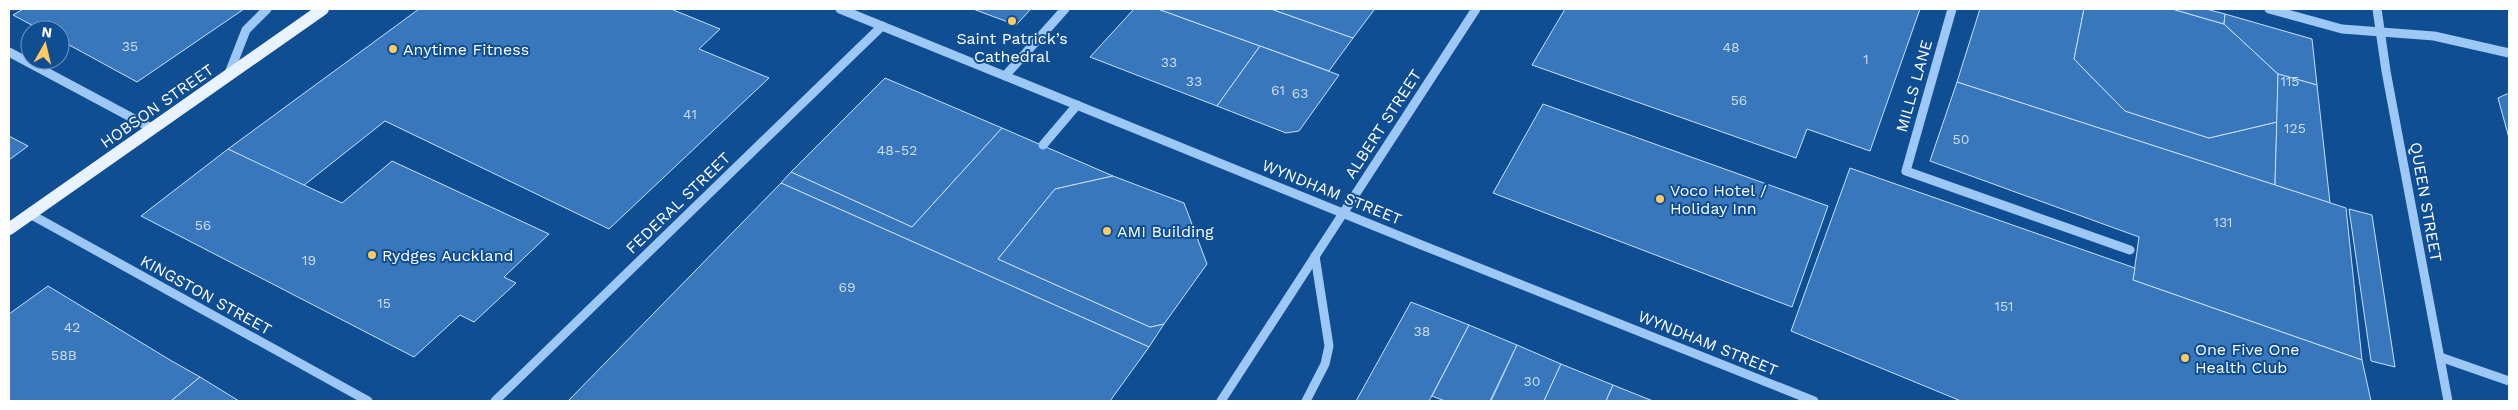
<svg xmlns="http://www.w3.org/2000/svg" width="2518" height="410" viewBox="0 0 2518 410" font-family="'Work Sans',sans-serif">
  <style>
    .building { fill: #3877bc; stroke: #c5e0fe }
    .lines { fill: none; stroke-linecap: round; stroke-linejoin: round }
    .minor { stroke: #9dc7f4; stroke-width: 9 }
    .major { stroke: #e9f2ff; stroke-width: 12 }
    .poi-dot { fill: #ffcb5f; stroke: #104e94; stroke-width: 2 }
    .labels { text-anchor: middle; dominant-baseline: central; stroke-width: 4; stroke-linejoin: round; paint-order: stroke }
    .number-label { font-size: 14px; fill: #cdddee }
    .poi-label { font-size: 16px; fill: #fff; stroke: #104e94; text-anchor: start }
    .street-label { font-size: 16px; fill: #fff; stroke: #104e94 }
  </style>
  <rect width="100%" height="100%" fill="#104e94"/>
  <g class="building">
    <path d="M23 9H244L137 82 60 40V30H41L13 15Z"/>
    <path d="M419 9H671L720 29 699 49 769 78 609 229 385 121 303 186 228 149Z"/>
    <path d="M973 9H1031L1016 25Z"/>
    <path d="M1134 9H1158L1260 46 1217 106 1090 57Z"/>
    <path d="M1158 9H1271L1353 38 1329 71Z"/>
    <path d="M1271 9H1370L1374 10 1353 38Z"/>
    <path d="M1565 9H1920L1870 151 1807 129 1796 158 1532 65Z"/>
    <path d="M1980 9H2084L2074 59 2125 111 2209 138 2277 122 2275 185 1957 82Z"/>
    <path d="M2084 9H2172L2224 24 2278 74 2277 122 2209 138 2125 111 2074 59Z"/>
    <path d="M2172 9H2206L2225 14 2224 24Z"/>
    <path d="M2225 14 2312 39 2317 85 2278 74 2224 24Z"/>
    <path d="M1260 46 1339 75 1299 131 1286 133 1217 106Z"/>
    <path d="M2278 74 2317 85 2330 203 2275 185Z"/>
    <path d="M885 78 1002 128 912 227 791 172Z"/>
    <path d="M1957 82 2346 208 2362 360 2133 280 2139 237 1930 161Z"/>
    <path d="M2509 93V138L2498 98Z"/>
    <path d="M1543 104 1828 206 1792 307 1493 193Z"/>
    <path d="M1002 128 1113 176 1055 189 998 259 1150 327 1164 324 1149 347 781 183 791 172 912 227Z"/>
    <path d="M9 136 28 146 9 160Z"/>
    <path d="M228 149 342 203 392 161 549 234 504 277 516 283 474 322 460 315 414 357 141 216Z"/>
    <path d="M1850 168 2135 268 2133 280 2362 360 2371 401H1961L1791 331Z"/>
    <path d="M1113 176 1184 203 1207 264 1164 324 1150 327 998 259 1055 189Z"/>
    <path d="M781 183 1149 347 1110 401H568Z"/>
    <path d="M2349 209 2372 215 2395 367 2371 361Z"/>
    <path d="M48 286 170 360 200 377 171 401H9V314Z"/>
    <path d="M1411 302 1469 325 1429 401H1356Z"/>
    <path d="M1469 325 1517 345 1490 401H1445L1432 396Z"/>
    <path d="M1517 345 1561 364 1544 401H1491Z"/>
    <path d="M1561 364 1613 385 1606 401H1544Z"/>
    <path d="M200 377 239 401H171Z"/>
    <path d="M1613 385 1653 401H1606Z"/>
  </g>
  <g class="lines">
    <g class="minor">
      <path d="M840 9 1419 244 1814 401"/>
      <path d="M1952 9 1906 171 2130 250"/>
      <path d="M2269 9 2342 29 2434 36 2509 53"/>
      <path d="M2377 9 2386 71 2448 401"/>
      <path d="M9 52 153 129"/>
      <path d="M228 76 246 30 267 9"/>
      <path d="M1005 76 1065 9"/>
      <path d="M1043 145 1077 105"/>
      <path d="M30 214 368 401"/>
      <path d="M2440 357 2509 381"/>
      <path d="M495 401 882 26"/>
      <path d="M1221 401 1476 9"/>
      <path d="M1306 401 1325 364 1329 346 1315 256"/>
    </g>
    <path class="major" d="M9 229 323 9"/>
  </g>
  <g class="poi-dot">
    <circle cx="1012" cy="21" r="5"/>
    <circle cx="393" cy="49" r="5"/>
    <circle cx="1660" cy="199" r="5"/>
    <circle cx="1107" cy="231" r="5"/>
    <circle cx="372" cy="255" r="5"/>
    <circle cx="2185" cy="358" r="5"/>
  </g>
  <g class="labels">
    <g class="number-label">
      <text x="130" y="46">35</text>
      <text x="1731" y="47">48</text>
      <text x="1866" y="59">1</text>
      <text x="1169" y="62">33</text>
      <text x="1194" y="81">33</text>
      <text x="2290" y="81">115</text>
      <text x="1278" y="90">61</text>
      <text x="1300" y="93">63</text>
      <text x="1739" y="100">56</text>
      <text x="690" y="114">41</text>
      <text x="2295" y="128">125</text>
      <text x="1961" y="139">50</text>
      <text x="897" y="150">48-52</text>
      <text x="2223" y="222">131</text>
      <text x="203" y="225">56</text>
      <text x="309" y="260">19</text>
      <text x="847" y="287">69</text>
      <text x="384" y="303">15</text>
      <text x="2004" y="306">151</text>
      <text x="72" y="327">42</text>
      <text x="1422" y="331">38</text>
      <text x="64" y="355">58B</text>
      <text x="1532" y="381">30</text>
    </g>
    <g class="poi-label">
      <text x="1012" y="38" text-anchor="middle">Saint Patrick’s<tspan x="1012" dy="18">Cathedral</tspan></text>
      <text x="403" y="49">Anytime Fitness</text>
      <text x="1670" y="190">Voco Hotel /<tspan x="1670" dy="18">Holiday Inn</tspan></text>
      <text x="1117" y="231">AMI Building</text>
      <text x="382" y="255">Rydges Auckland</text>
      <text x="2195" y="349">One Five One<tspan x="2195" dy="18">Health Club</tspan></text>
    </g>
    <g class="street-label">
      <text transform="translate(1914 86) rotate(-74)">MILLS LANE</text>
      <text transform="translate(157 106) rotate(-35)">HOBSON STREET</text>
      <text transform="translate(1383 124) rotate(-57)">ALBERT STREET</text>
      <text transform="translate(1332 192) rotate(22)">WYNDHAM STREET</text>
      <text transform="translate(2426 202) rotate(80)">QUEEN STREET</text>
      <text transform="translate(678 203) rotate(-44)">FEDERAL STREET</text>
      <text transform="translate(206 295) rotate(29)">KINGSTON STREET</text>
      <text transform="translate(1708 343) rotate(22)">WYNDHAM STREET</text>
    </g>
  </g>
  <rect width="2518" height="410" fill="none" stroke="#ffffff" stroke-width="20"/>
  <g transform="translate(45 45) rotate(8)"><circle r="24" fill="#104e94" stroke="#7095bf"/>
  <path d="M0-4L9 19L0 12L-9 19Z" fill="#ffcb5f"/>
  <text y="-8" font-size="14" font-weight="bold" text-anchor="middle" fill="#ffffff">N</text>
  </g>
</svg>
